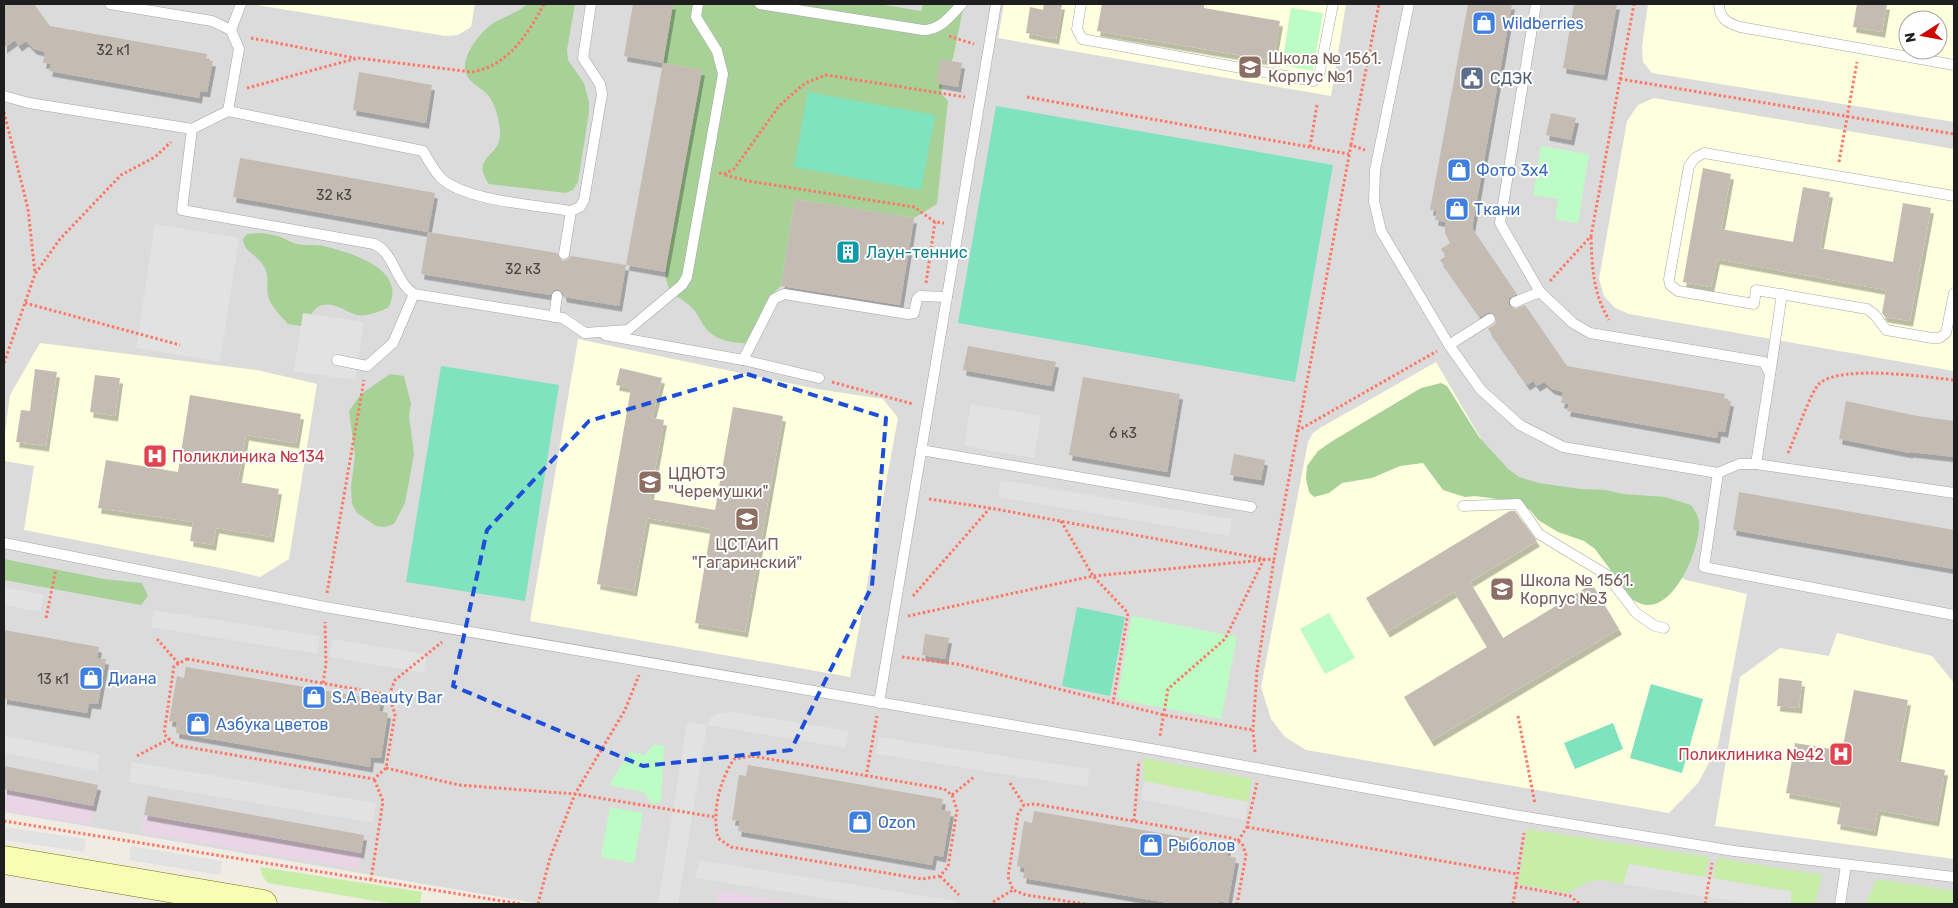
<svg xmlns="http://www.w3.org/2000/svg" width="1958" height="908" viewBox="0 0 1958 908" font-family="Rubik,sans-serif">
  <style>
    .residential { fill: #dcdbdb; fill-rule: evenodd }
    .industrial { fill: #e9d5e5 }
    .education { fill: #feffde; fill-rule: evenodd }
    .grass { fill: #c8eda7 }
    .forest { fill: #a7d196 }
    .park { fill: #befcc5 }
    .pitch { fill: #7ee3be }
    .parking { fill: #e2e2e2 }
    .building { fill: #c4bbb3; filter: url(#shadow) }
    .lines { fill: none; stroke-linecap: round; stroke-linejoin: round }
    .service-casing { stroke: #a5a5a5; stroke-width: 11 }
    .secondary-casing { stroke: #6b7b00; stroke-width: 29 }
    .path { stroke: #ff7866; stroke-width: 3; stroke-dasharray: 2.5 2.5; stroke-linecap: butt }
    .service { stroke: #fff; stroke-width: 10 }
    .secondary { stroke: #f8fdb5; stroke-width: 28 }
    .marked { fill: none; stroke: #1d4ed8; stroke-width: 4; stroke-dasharray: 10 6; stroke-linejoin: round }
    .labels { text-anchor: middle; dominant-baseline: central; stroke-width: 4; stroke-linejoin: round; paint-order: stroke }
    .number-label { font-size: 14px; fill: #484543 }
    .shop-label { font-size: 16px; fill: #366cbe; stroke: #fff; text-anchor: start }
    .education-label { font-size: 16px; fill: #785e54; stroke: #fff; text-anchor: start }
    .service-label { font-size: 16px; fill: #4e5e75; stroke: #fff; text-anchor: start }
    .culture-label { font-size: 16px; fill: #0d838f; stroke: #fff; text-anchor: start }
    .health-label { font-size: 16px; fill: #be3a42; stroke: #fff; text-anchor: start }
  </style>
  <defs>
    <filter id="shadow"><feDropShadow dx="3" dy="5.5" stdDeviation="0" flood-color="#0004"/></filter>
  </defs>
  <rect width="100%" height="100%" fill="#f0ece4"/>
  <path class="residential" d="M4 4H1954V904H541L4 812ZM1908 20H1938V50H1908Z"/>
  <g class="industrial">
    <path d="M4 766 98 785 90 824 4 812Z"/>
    <path d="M148 796 364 835 358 869 141 833Z"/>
    <path d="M718 891 804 904H715Z"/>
  </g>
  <g class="education">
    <path d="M251 4H475L471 27 458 35 445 36Z"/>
    <path d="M1004 4H1346L1331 96 998 38Z"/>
    <path d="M1648 4H1954V122L1652 73 1643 62 1642 47ZM1908 20H1938V50H1908Z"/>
    <path d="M1654 98 1954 149V371L1629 314 1615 308 1604 296 1599 279 1627 121 1638 105Z"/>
    <path d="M578 339 817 389 883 399 898 418 850 677 530 621Z"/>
    <path d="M40 343 257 370 317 384 289 559 260 577 231 570 24 530 34 466 4 461V439L10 395Z"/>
    <path d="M1436 362 1498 468 1686 580 1747 594 1718 746 1698 783 1669 813 1306 750 1285 737 1271 719 1261 687 1308 442 1313 433 1320 428Z"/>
    <path d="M1837 633 1932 656 1954 683V859L1715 826 1740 677 1780 648 1829 656Z"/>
  </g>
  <g class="grass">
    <path d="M1143 758 1252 779 1248 802 1144 781Z"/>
    <path d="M1527 829 1709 857 1705 877 1629 864 1623 884C1597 878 1591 878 1568 893L1518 884Z"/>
    <path d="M1717 858 1822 875 1815 904H1791V891L1713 878Z"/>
    <path d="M260 867 422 892 420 904H395L268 883 263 877Z"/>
    <path d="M1877 879 1954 891V904H1865Z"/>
  </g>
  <g class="forest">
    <path d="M527 4H575L567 50 568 60 584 83 589 102V112L578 182 573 190 566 193 489 184C470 157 499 158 500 135 500 121 496 106 488 95 483 89 475 86 470 80 456 65 474 41 485 30 498 17 514 16 527 4Z"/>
    <path d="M673 4H878L921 11 923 4H964L953 58 941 79 942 94 948 101 937 204 914 218 795 199 781 286 769 297 764 306 761 333 751 343C737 344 717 341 707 330 702 324 699 316 694 310 679 293 668 299 665 272L702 70 663 63Z"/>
    <path d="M261 233C268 234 276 235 283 238 288 240 292 243 297 244 306 246 316 244 324 246 351 253 409 269 388 308 379 311 368 317 357 315 346 312 335 302 323 305 311 307 311 321 301 326L288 324C281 316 269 305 268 295 266 285 270 274 263 265 257 254 244 253 243 239L247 234Z"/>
    <path d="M390 374 404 376 411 404 409 416 414 454 405 503 394 524 384 527 376 526 357 513 352 504 351 487 355 455 349 411 361 394Z"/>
    <path d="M1441 383 1447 386 1479 437 1508 469 1519 477 1539 483 1580 489 1606 490 1623 494 1665 497 1691 505C1696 512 1700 519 1699 527 1698 555 1668 626 1632 599L1595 549 1584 541 1558 532 1538 520 1530 510 1519 502 1475 496 1465 497 1443 490 1423 463 1400 466 1372 478 1342 483 1329 493 1314 497 1309 492 1306 479 1307 466 1318 451 1334 440 1421 388Z"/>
    <path d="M4 559 104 579 142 583 148 596 141 605 4 580Z"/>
  </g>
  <g class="park">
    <path d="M1291 8 1323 13 1313 71 1282 65Z"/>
    <path d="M1541 146 1589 154 1578 223 1555 219 1558 199 1533 195Z"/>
    <path d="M1329 613 1355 658 1325 674 1300 629Z"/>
    <path d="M1132 616 1237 637 1221 719 1117 699Z"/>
    <path d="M654 744 664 746 661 801 654 805 643 792 609 785 629 752 645 755Z"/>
    <path d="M610 807 643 813 634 863 601 857Z"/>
  </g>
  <g class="pitch">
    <path d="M808 92 935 115 921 190 794 167Z"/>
    <path d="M996 106 1333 165 1295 382 958 323Z"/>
    <path d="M441 366 559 385 525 601 406 582Z"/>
    <path d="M1077 607 1125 617 1110 696 1062 686Z"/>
    <path d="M1651 684 1703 699 1682 773 1630 758Z"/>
    <path d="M1613 723 1623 749 1575 769 1564 743Z"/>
  </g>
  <g class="parking">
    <path d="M155 224 239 238 220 362 136 348Z"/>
    <path d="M303 313 364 322 355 380 294 371Z"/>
    <path d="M971 404 1041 416 1034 458 964 446Z"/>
    <path d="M1001 480 1232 519 1229 536 998 497Z"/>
    <path d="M4 587 44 595 40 612 4 605Z"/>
    <path d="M154 610 320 636 317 654 151 627Z"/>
    <path d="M332 639 427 654 424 673 329 657Z"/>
    <path d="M734 712 849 731 846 748 707 725 678 904H658L687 722 707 725 710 718 719 713Z"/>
    <path d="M4 735 100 754 97 771 4 753Z"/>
    <path d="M879 737 1089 769 1087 787 876 754Z"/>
    <path d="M132 762 376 803 373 823 129 782Z"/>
    <path d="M1144 781 1248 802 1245 820 1141 800Z"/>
    <path d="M4 827 86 839 84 852 4 840Z"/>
    <path d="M131 846 222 861 220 875 129 860Z"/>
    <path d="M700 860 956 901 955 904H862L695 878Z"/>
    <path d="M1629 864 1791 892V904H1753L1623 884Z"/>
  </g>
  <g class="building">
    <path d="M4 4H34L50 26 207 54 206 60 213 61 207 92 200 91 199 98 49 71 51 64 43 63 45 52 34 49 26 41 19 46 15 40 4 48Z"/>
    <path d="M633 4H673L663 63 624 56Z"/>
    <path d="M1044 4H1062L1056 39 1026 33 1030 7 1043 10Z"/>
    <path d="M1102 4H1204V8L1280 21 1273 61 1097 31Z"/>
    <path d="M1468 4H1512L1472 228 1517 294 1509 298V305L1515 309 1525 305 1567 366 1725 394 1724 400 1731 401 1725 432 1718 431 1717 438 1567 411 1569 404 1561 403 1563 392 1552 389 1544 382 1537 386 1533 381 1527 385 1488 329 1496 323 1495 315 1489 312 1480 317 1440 260 1446 256 1441 249 1450 243 1445 233V222L1435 220 1437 211 1430 210Z"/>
    <path d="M1574 4H1617L1604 75 1563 68Z"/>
    <path d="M1857 4H1887L1882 32 1853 27Z"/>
    <path d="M940 59 962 63 958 87 936 83Z"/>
    <path d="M663 63 702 70 665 272 626 265Z"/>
    <path d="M359 72 432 85 426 123 353 110Z"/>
    <path d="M1551 113 1576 118 1571 140 1546 135Z"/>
    <path d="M240 158 435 193 428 232 233 197Z"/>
    <path d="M1703 168 1731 174 1721 229 1793 242 1803 187 1830 192 1820 248 1893 262 1903 203 1931 208 1910 321 1885 317 1882 313 1886 290 1717 259 1711 287 1683 282Z"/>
    <path d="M795 199 914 218 900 305 781 286Z"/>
    <path d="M428 232 557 253 562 261 567 260 571 256 626 265 619 306 564 297 563 293 558 289 554 290 550 295 421 274Z"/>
    <path d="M968 346 1056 362 1051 386 963 370Z"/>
    <path d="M620 368 662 378 652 418 664 420 650 499 715 510 733 407 783 416 745 632 695 623 711 529 647 518 634 591 597 584 631 388 616 385Z"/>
    <path d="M35 369 57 372 46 446 16 442 21 410 30 411Z"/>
    <path d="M95 375 120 378 115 416 90 412Z"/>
    <path d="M1083 377 1180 394 1167 472 1069 455Z"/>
    <path d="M190 395 301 414 296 443 246 435 238 482 279 489 271 537 216 528 213 545 190 541 193 522 98 508 106 460 178 472Z"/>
    <path d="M1846 401 1917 416 1954 421V457L1910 452V453L1839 439Z"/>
    <path d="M1234 454 1265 460 1261 480 1230 475Z"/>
    <path d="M1739 492 1954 530V569L1733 530Z"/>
    <path d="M1510 511H1515L1537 541 1470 582 1503 638 1592 584 1619 629 1431 741 1404 697 1487 647 1454 592 1387 632 1366 598Z"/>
    <path d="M4 630 99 647 97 658 106 659 98 704 89 703 87 713 4 699Z"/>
    <path d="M925 634 949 638 945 659 922 655Z"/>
    <path d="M186 667 381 700 379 711 388 713 381 758 371 757 370 767 176 733 177 722 169 721 177 676 184 678Z"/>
    <path d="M1779 678 1802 681 1799 708 1777 706Z"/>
    <path d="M1854 690 1908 700 1897 761 1945 770 1936 821 1878 810 1874 831 1837 824 1841 803 1786 793 1795 743 1842 751Z"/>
    <path d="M748 765 943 799 941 810 951 811 943 857 934 855 932 865 738 831 740 821 732 820 739 775 746 776Z"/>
    <path d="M4 766 98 785 93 806 4 789Z"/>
    <path d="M148 796 364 835 361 853 144 815Z"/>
    <path d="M1034 811 1228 845 1227 856 1236 858 1228 903 1219 901 1218 904H1174L1023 878 1025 868 1017 866 1024 821 1032 823Z"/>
  </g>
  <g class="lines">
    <g class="service-casing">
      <g id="service">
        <path d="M110 4 212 21 231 30 239 49 228 111"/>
        <path d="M760 4 923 30C941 30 950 16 962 4"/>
        <path d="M1081 4 1077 29 1082 39 1313 81 1319 76 1333 4"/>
        <path d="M1409 4 1375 170 1374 201 1381 231 1449 345 1481 390 1520 425 1563 447 1718 473 1739 464H1756L1954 493"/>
        <path d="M1536 4 1500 223 1540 292 1573 323 1590 333 1764 362 1770 375 1756 464"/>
        <path d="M1719 4C1719 18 1727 23 1740 27L1954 65"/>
        <path d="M231 30 241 4"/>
        <path d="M4 96 29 103 192 129 228 111 423 151C428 160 434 170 440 177 463 201 538 205 571 211L580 207 584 200 602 94 600 84 583 58 591 4"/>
        <path d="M192 129 182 210 374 244C394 252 395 282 414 294L563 318 585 333 628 330 682 285 687 277 723 74 717 51 696 17 698 4"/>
        <path d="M1954 196 1704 153 1695 158 1689 166 1669 279 1670 285 1678 291 1754 304 1756 290 1867 309 1875 315 1886 330 1932 338H1939L1946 333 1954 293"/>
        <path d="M564 254 571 211"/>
        <path d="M1515 302 1540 292"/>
        <path d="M554 317 557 296"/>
        <path d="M605 335 743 360 819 378"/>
        <path d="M1449 345 1490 319"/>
        <path d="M337 360 367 366 393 343 414 294"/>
        <path d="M743 360 774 299 784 294 908 314 914 313 917 299 920 296 947 297"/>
        <path d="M1770 375 1782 294"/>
        <path d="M921 450 1251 507"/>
        <path d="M1718 473 1704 567 1954 615"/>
        <path d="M1463 506 1518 504 1539 534 1607 575 1636 613 1655 626 1664 628"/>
        <path d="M4 543 325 607 1157 750 1526 817 1734 851 1954 877"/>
        <path d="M879 703 996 4"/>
        <path d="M1840 904 1846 865"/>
      </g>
    </g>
    <g class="secondary-casing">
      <path id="secondary" d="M4 860 263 904"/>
    </g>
    <g class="path">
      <path d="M949 36 974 44"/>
      <path d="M251 38 355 58"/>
      <path d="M1620 79 1954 134"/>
      <path d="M247 88 358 58 472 72C508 66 528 34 544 4"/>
      <path d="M1027 97 1349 154"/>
      <path d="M4 112 28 209 35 273"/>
      <path d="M1351 145 1379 4"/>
      <path d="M1310 147 1317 105"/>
      <path d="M1839 162 1857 62"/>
      <path d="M719 173 724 174 734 169 779 106 805 83 826 75 965 97"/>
      <path d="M725 175 748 181 914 207 935 222 944 223"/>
      <path d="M1591 237C1592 267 1593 293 1609 320"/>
      <path d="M1550 281 1591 236 1634 4"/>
      <path d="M926 283 935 222"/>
      <path d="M25 303 180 345"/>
      <path d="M4 363 35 274 60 239 121 175 155 157 171 142"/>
      <path d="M832 382 913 404"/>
      <path d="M1297 431 1437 351"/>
      <path d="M1788 453C1794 440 1811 391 1819 384 1840 364 1925 377 1954 380"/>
      <path d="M929 499 990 508 1264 559 1225 639 1168 689 1160 736"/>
      <path d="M1061 521 1093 576 1128 613 1113 703"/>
      <path d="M327 593 364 380"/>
      <path d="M913 596 990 508"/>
      <path d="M908 616 1093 576 1274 559 1351 145 1365 150"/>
      <path d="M46 618 56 569"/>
      <path d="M157 639 179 664"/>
      <path d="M902 657 957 664 1164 715 1253 730"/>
      <path d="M187 659 389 695 395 714 386 768 374 779 175 745 164 734 174 666Z"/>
      <path d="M323 683 326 664 325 622"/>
      <path d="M389 695 395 680 442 642"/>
      <path d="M1518 716 1535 804"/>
      <path d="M1255 752 1253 730 1257 671 1274 559"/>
      <path d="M137 756 169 739"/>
      <path d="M752 756 944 789 952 795 957 810 948 867 940 876 922 879 731 847 718 838C712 811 719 782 734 759Z"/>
      <path d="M386 768 459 785 575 794 715 817"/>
      <path d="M866 777 877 716"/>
      <path d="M1010 783 1024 805"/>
      <path d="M952 795 974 777"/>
      <path d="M4 821 521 904"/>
      <path d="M1134 821 1139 761"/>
      <path d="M1247 827 1517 874"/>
      <path d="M1238 841 1247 827 1257 783"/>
      <path d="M940 876 959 895"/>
      <path d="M371 880 383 801 374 779"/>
      <path d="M1515 886 1570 896 1580 904"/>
      <path d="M993 902 1013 890"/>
      <path d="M538 904 550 858 575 794 625 710 639 675"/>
      <path d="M1085 904 1026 895 1013 890 1008 877 1018 814 1024 805 1035 804 1231 838 1242 843 1246 855 1237 904"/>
      <path d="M1513 904 1524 833"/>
      <path d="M1705 904 1712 863"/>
    </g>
    <use href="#service" class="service"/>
    <use href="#secondary" class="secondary"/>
  </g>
  <path class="marked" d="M747 374 886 418 872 586 791 750 643 766 453 686 487 530 589 421Z"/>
  <defs>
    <g id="shop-square" transform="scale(1.25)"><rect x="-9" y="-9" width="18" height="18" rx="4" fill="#3f7fe0" stroke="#fff"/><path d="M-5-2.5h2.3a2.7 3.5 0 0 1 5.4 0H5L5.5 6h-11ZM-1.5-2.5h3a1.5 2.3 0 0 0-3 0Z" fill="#fff"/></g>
    <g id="school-square" transform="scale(1.25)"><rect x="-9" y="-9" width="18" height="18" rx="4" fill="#8d6e63" stroke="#fff"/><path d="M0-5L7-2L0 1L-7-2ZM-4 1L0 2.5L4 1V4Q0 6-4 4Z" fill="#fff"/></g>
    <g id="civic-square" transform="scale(1.25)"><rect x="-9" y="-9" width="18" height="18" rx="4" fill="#5c6f8a" stroke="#fff"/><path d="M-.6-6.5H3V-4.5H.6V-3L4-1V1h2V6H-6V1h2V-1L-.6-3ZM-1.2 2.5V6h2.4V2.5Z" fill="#fff"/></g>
    <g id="building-square" transform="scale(1.25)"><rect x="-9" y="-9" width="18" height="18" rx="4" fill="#0f9aa8" stroke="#fff"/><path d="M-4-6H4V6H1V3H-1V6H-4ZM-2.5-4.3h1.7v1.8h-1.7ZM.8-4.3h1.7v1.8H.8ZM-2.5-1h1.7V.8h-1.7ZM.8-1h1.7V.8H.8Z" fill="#fff"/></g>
    <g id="hospital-square" transform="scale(1.25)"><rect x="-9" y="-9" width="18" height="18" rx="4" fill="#e0444e" stroke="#fff"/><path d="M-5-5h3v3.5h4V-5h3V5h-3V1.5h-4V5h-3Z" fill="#fff"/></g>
    <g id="university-square" transform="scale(1.25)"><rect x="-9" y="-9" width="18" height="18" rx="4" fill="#8d6e63" stroke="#fff"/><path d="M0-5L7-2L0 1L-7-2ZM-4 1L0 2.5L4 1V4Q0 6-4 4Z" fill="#fff"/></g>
  </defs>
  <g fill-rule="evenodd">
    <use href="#shop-square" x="1484" y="23"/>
    <use href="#school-square" x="1250" y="67"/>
    <use href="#civic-square" x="1472" y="78"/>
    <use href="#shop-square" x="1459" y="170"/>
    <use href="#shop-square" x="1457" y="209"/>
    <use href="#building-square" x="848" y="252"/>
    <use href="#hospital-square" x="155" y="456"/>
    <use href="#university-square" x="650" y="482"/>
    <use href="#university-square" x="747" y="519"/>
    <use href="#school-square" x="1502" y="589"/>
    <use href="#shop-square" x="91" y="678"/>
    <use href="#shop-square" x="314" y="697"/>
    <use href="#shop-square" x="198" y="724"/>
    <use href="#hospital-square" x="1841" y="754"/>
    <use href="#shop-square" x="860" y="822"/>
    <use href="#shop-square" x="1151" y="845"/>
  </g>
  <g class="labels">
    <g class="number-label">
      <text x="113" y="50">32 к1</text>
      <text x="334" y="195">32 к3</text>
      <text x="523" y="269">32 к3</text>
      <text x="1123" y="433">6 к3</text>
      <text x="53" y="679">13 к1</text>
    </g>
    <g class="shop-label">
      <text x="1502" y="23">Wildberries</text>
      <text x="1476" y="170">Фото 3х4</text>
      <text x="1474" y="209">Ткани</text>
      <text x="108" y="678">Диана</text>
      <text x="332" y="697">S.A Beauty Bar</text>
      <text x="216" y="724">Азбука цветов</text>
      <text x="878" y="822">Ozon</text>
      <text x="1168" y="845">Рыболов</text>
    </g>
    <g class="education-label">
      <text x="1268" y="58">Школа № 1561.<tspan x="1268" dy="18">Корпус №1</tspan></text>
      <text x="668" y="473">ЦДЮТЭ<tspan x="668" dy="18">"Черемушки"</tspan></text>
      <text x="747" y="544" text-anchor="middle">ЦСТАиП<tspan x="747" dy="18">"Гагаринский"</tspan></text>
      <text x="1520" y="580">Школа № 1561.<tspan x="1520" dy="18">Корпус №3</tspan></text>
    </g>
    <g class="service-label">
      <text x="1490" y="78">СДЭК</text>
    </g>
    <g class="culture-label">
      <text x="866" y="252">Лаун-теннис</text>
    </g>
    <g class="health-label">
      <text x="172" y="456">Поликлиника №134</text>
      <text x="1824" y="754" text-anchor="end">Поликлиника №42</text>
    </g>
  </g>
  <rect width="1958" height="908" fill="none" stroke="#1e1e1e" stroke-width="10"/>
  <g transform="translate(1923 35) rotate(259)"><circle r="24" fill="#ffffff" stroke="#a5a5a5"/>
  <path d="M0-4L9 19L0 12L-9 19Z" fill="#cd0400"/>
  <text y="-8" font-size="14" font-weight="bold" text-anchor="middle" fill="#1e1e1e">N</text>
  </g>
</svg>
